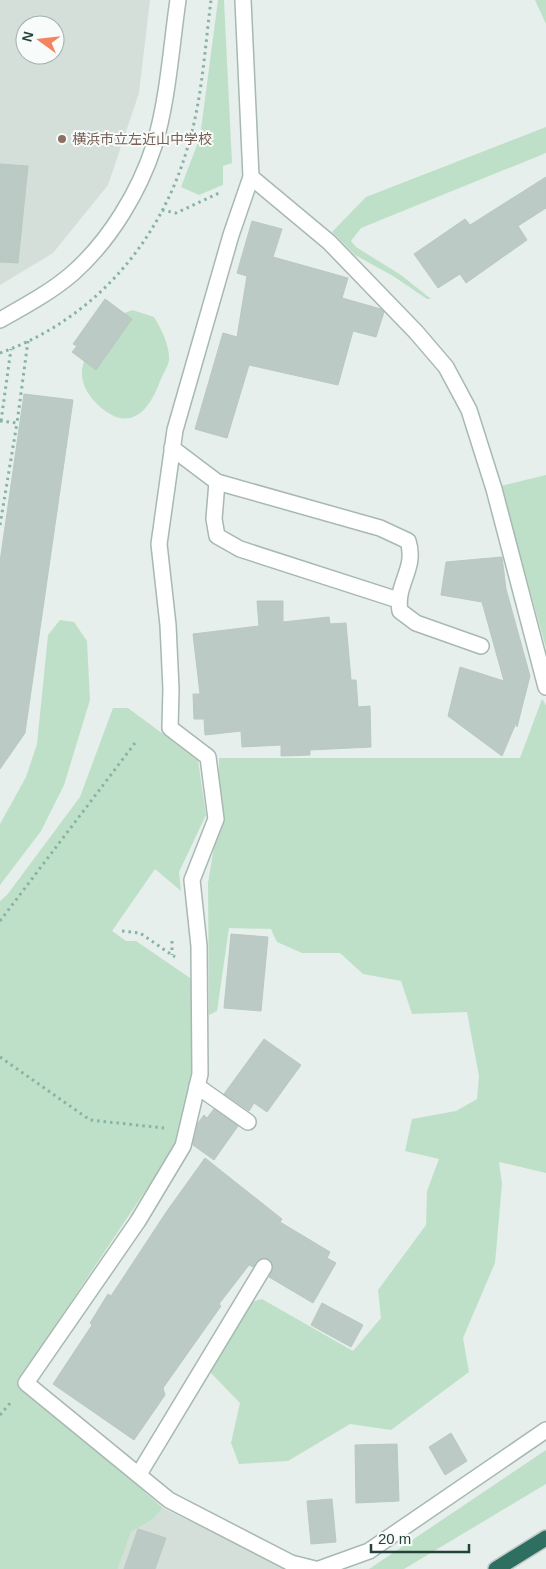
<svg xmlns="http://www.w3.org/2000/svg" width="546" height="1569" viewBox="0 0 546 1569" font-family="Helvetica,'Noto Sans JP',sans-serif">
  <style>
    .built { fill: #d4dfda; fill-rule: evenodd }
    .green { fill: #bfe0c8 }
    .building { fill: #bbcac4; stroke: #b8c9c2 }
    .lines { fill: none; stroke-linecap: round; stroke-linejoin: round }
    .minor-casing { stroke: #a8b8b2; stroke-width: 18 }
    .highway-casing { stroke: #c2cac8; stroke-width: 18 }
    .path { stroke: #86b3a5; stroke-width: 3; stroke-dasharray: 2.5 4; stroke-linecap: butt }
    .minor { stroke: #fff; stroke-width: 15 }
    .highway { stroke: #2f6f62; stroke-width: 15 }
    .education-dot { fill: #8d6e63; stroke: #f7fbf9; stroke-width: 2 }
    .labels { text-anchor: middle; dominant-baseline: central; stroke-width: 4; stroke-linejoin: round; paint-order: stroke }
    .education-label { font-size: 14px; fill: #785e54; stroke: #f7fbf9; text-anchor: start }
  </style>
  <rect width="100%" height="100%" fill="#e6efeb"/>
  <g class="built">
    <path d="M0 0H150L139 93 108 185 53 253 0 285ZM25 25H55V55H25Z"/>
    <path d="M163 1508 289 1569H118L131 1532 152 1520Z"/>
  </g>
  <g class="green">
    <path d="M218 0H224L232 163 223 166V185L199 195 181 187 200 137Z"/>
    <path d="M535 0H546V24Z"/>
    <path d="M546 127V153L361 228 351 241 356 247 401 275 431 299H427L393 276 355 255 332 232 366 197Z"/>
    <path d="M132 310 154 317C161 328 170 346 169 360 168 367 161 377 159 384 146 417 126 431 98 405 90 398 82 385 82 375 81 359 98 329 111 319 117 315 126 313 132 310Z"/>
    <path d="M546 475V648L501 486Z"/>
    <path d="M60 620 74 622 87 641 90 700 64 785 41 831 0 885V824L26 777 37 744 48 635Z"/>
    <path d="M542 699 546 705V1173L499 1162 502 1184 495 1263 463 1338 469 1372 391 1430 350 1424 288 1461 239 1464 231 1443 240 1403 210 1372 251 1302 262 1299 353 1351 381 1318 378 1290 426 1225 427 1191 439 1159 405 1151 412 1119 456 1111 477 1099 479 1076 467 1012 412 1014 401 981 363 974 340 953H302L277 942 271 929 229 928 217 1011 209 1015 208 883 219 817V758H520Z"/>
    <path d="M113 708H128L198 760 206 815 179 872 181 891 155 869 112 931 126 941H136L193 980V1076L174 1148 18 1381 163 1508 152 1520 131 1532 118 1569H0V901L7 895 80 797Z"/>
    <path d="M546 1450V1484L404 1569H369Z"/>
  </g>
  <g class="building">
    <path d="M0 164 28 166 18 263 0 262Z"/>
    <path d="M546 177V208L518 226 527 240 466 283 460 274 438 288 414 254 465 219 470 225Z"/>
    <path d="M252 221 282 229 273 257 348 278 342 298 381 309 384 312 376 337 353 331 338 385 249 365 227 438 195 429 223 333 237 337 247 276 237 273Z"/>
    <path d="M105 299 132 319 96 370 72 352 77 346 73 344Z"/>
    <path d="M24 394 73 400 25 733 0 769V562Z"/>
    <path d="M502 557 506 589 530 676 517 727 516 723 502 756 448 716 460 667 504 681 482 602 441 595 446 562Z"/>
    <path d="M257 601H283V622L329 617 330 624 346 623 351 680H356L358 707 370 706 371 747 310 750V755L281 756V745L242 747 241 731 205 735 204 719H194L193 694H200L193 634 259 626Z"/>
    <path d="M231 934 268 937 261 1011 224 1008Z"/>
    <path d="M264 1039 301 1065 267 1112 254 1103 249 1111 224 1094Z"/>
    <path d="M214 1109 238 1126 214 1160 193 1145 198 1123 204 1115 207 1118Z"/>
    <path d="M205 1158 282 1219 280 1222 330 1252 327 1258 336 1263 313 1303 269 1277 273 1267 268 1259H260L253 1267 249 1265 219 1304 221 1306 163 1388 165 1395 134 1440 53 1384 92 1325 90 1323 108 1294 111 1296 167 1211Z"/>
    <path d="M322 1303 363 1325 351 1347 311 1325Z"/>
    <path d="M451 1433 467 1461 445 1475 429 1447Z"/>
    <path d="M397 1444 399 1501 356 1503 355 1445Z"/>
    <path d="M332 1499 336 1542 311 1544 307 1501Z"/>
    <path d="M138 1529 166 1538 155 1569H124Z"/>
  </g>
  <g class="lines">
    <g class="minor-casing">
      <g id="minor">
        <path d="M243 0 251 177 231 235 175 430 159 544 168 625 171 689 170 728 208 757 216 819 192 880 199 946 200 1074 183 1146 138 1221 26 1383 169 1500 291 1563 315 1569"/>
        <path d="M251 177 329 242 416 332 446 367 469 410 494 489 546 687"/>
        <path d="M0 320C25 306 51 292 73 273 110 240 139 192 154 146 168 100 171 48 178 0"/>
        <path d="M172 448 217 482 380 528 408 541C417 569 395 584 400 611L416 623 481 646"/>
        <path d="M217 482 214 519 217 536 240 549 398 600"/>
        <path d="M197 1086 248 1122"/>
        <path d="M139 1474 264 1267"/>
        <path d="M319 1569 369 1551 546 1430"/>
      </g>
    </g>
    <g class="highway-casing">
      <path id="highway" d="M496 1569 546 1538"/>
    </g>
    <g class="path">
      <path d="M162 210 176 213 219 193"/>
      <path d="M0 353C95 319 161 241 188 146 202 100 205 47 211 0"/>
      <path d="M0 421 17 423 28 341"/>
      <path d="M1 421 11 349"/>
      <path d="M0 525 17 423"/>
      <path d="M0 921 135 743"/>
      <path d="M122 931 140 933 175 957"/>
      <path d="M172 941V955"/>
      <path d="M0 1057 90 1120 164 1128"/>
      <path d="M0 1415 11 1402"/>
    </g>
    <use href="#minor" class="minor"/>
    <use href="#highway" class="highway"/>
  </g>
  <circle class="education-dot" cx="62" cy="139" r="5"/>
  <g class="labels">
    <g class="education-label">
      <text x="72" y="139">横浜市立左近山中学校</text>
    </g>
  </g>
  <g transform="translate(40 40) rotate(285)"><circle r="24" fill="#f7fbf9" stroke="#a3b1ad"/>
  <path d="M0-4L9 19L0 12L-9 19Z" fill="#f4845f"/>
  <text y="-8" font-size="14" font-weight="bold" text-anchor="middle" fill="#24423a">N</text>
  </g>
  <path d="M371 1544v8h98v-8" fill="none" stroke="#24423a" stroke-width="2.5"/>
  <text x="378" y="1544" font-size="15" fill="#24423a" stroke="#f7fbf9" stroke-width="4" paint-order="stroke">20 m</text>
</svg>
